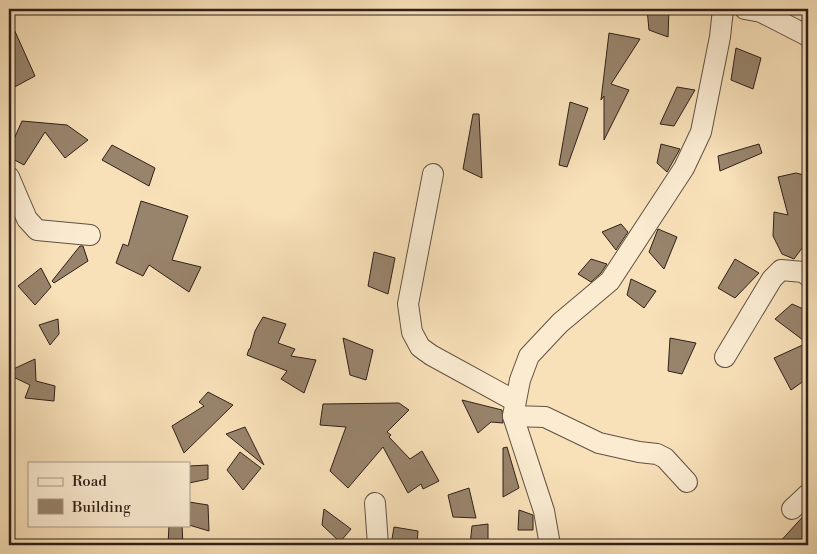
<svg xmlns="http://www.w3.org/2000/svg" width="817" height="554" viewBox="0 0 817 554" font-family="'Libre Bodoni',serif">
  <style>
    .building { fill: #98846c; stroke: #2f211a }
    .lines { fill: none; stroke-linecap: round; stroke-linejoin: round }
    .minor-casing { stroke: #615142; stroke-width: 22 }
    .minor { stroke: #faebd1; stroke-width: 20 }
  </style>
  <rect width="100%" height="100%" fill="#f8e0b8"/>
  <filter id="stains"><feTurbulence type="fractalNoise" baseFrequency=".004" numOctaves="4"/><feColorMatrix values="0 0 0 0 .2 0 0 0 0 .09 0 0 0 0 .02 0 0 0 .5 -.17"/></filter>
  <radialGradient id="worn" r=".72"><stop offset=".6" stop-color="#630" stop-opacity="0"/><stop offset="1" stop-color="#630" stop-opacity=".3"/></radialGradient>
  <g class="building">
    <path d="M647 9H669L668 37 649 30Z"/>
    <path d="M9 18 35 76 9 90Z"/>
    <path d="M609 33 640 39 611 84 629 90 604 140V96L601 100Z"/>
    <path d="M736 48 761 58 753 89 731 80Z"/>
    <path d="M677 87 695 90 674 126 660 124Z"/>
    <path d="M570 102 588 108 567 167 559 165Z"/>
    <path d="M473 114H479L482 178 463 169Z"/>
    <path d="M22 121 67 125 88 140 65 158 45 132 24 165 9 157V150Z"/>
    <path d="M661 144 680 149 667 172 657 163Z"/>
    <path d="M759 144 762 153 720 171 718 156Z"/>
    <path d="M112 145 155 168 149 186 102 160Z"/>
    <path d="M796 173 808 176V240L794 259 782 254 773 236 774 212 788 215 778 177Z"/>
    <path d="M141 201 188 216 172 260 201 267 189 292 149 265 143 276 116 263 123 244 128 246Z"/>
    <path d="M621 224 628 232 616 250 602 232Z"/>
    <path d="M658 229 677 237 664 269 649 252Z"/>
    <path d="M80 246H83L88 261 54 283 52 281Z"/>
    <path d="M374 252 395 258 388 294 368 286Z"/>
    <path d="M591 259 607 264 601 273 591 282 578 274Z"/>
    <path d="M735 259 759 273 735 298 718 288Z"/>
    <path d="M41 268 51 287 35 305 18 286Z"/>
    <path d="M631 279 656 291 644 308 627 295Z"/>
    <path d="M792 304 808 311V378L791 390 774 358 807 343 775 319Z"/>
    <path d="M263 317 286 324 278 343 295 349 291 356 316 360 304 393 281 379 287 371 247 355 249 349H250L255 331Z"/>
    <path d="M58 319 59 334 50 345 39 325Z"/>
    <path d="M343 338 373 350 366 380 350 375Z"/>
    <path d="M670 338 696 343 682 374 668 371Z"/>
    <path d="M35 359 36 381 55 386 54 401 25 398 30 385 9 375V371Z"/>
    <path d="M208 392 233 405 184 453 172 426 204 406 199 402Z"/>
    <path d="M462 400 502 410 503 423 491 422 478 433Z"/>
    <path d="M399 403 409 410 387 432 391 435 389 437 410 459 422 451 439 481 423 489 421 484 408 493 383 447 348 488 330 471 346 427 320 425 323 404Z"/>
    <path d="M245 427 264 465 226 434Z"/>
    <path d="M507 447 519 488 503 497V448Z"/>
    <path d="M240 452 261 468 243 490 227 470Z"/>
    <path d="M208 465V479L189 483V466Z"/>
    <path d="M469 488 476 518 453 517 448 495Z"/>
    <path d="M189 502 208 505 209 531 189 525Z"/>
    <path d="M324 509 351 529 340 542 322 525Z"/>
    <path d="M519 510 533 515V530H518Z"/>
    <path d="M808 511V545H777Z"/>
    <path d="M488 524V545H470L472 526Z"/>
    <path d="M169 525H182L183 545H168Z"/>
    <path d="M394 527 418 531 417 545H391Z"/>
  </g>
  <g class="lines">
    <g class="minor-casing">
      <g id="minor">
        <path d="M745 9 761 12 808 36"/>
        <path d="M433 174 408 304 412 332 420 347 431 355 515 401"/>
        <path d="M9 177 27 219 37 230 90 235"/>
        <path d="M725 357 772 279 781 270 803 272 808 276"/>
        <path d="M513 416 545 417 599 443 639 452 657 454 665 458 687 482"/>
        <path d="M375 503 378 545"/>
        <path d="M792 509 808 494"/>
        <path d="M550 545 544 511 513 416 520 380 529 356 560 323 610 281 684 168 701 132 720 37 723 9"/>
      </g>
    </g>
    <use href="#minor" class="minor"/>
  </g>
  <rect width="817" height="554" fill="none" stroke="#f8e0b8" stroke-width="30"/>
  <rect x="10" y="10" width="797" height="534" fill="none" stroke="#2f211a" stroke-width="2.5"/>
  <rect x="15" y="15" width="787" height="524" fill="none" stroke="#2f211a"/>
  <rect x="28" y="462" width="162" height="65" fill="#faebd1" stroke="#a99a88"/>
  <rect x="38" y="478" width="25" height="8" fill="#faebd1" stroke="#a99a88"/>
  <text x="72" y="486" font-size="15" fill="#2f211a">Road</text>
  <rect x="38" y="499" width="25" height="15" fill="#98846c" stroke="#a99a88"/>
  <text x="72" y="512" font-size="15" fill="#2f211a">Building</text>
  <rect width="100%" height="100%" filter="url(#stains)"/>
  <rect width="100%" height="100%" fill="url(#worn)"/>
</svg>
